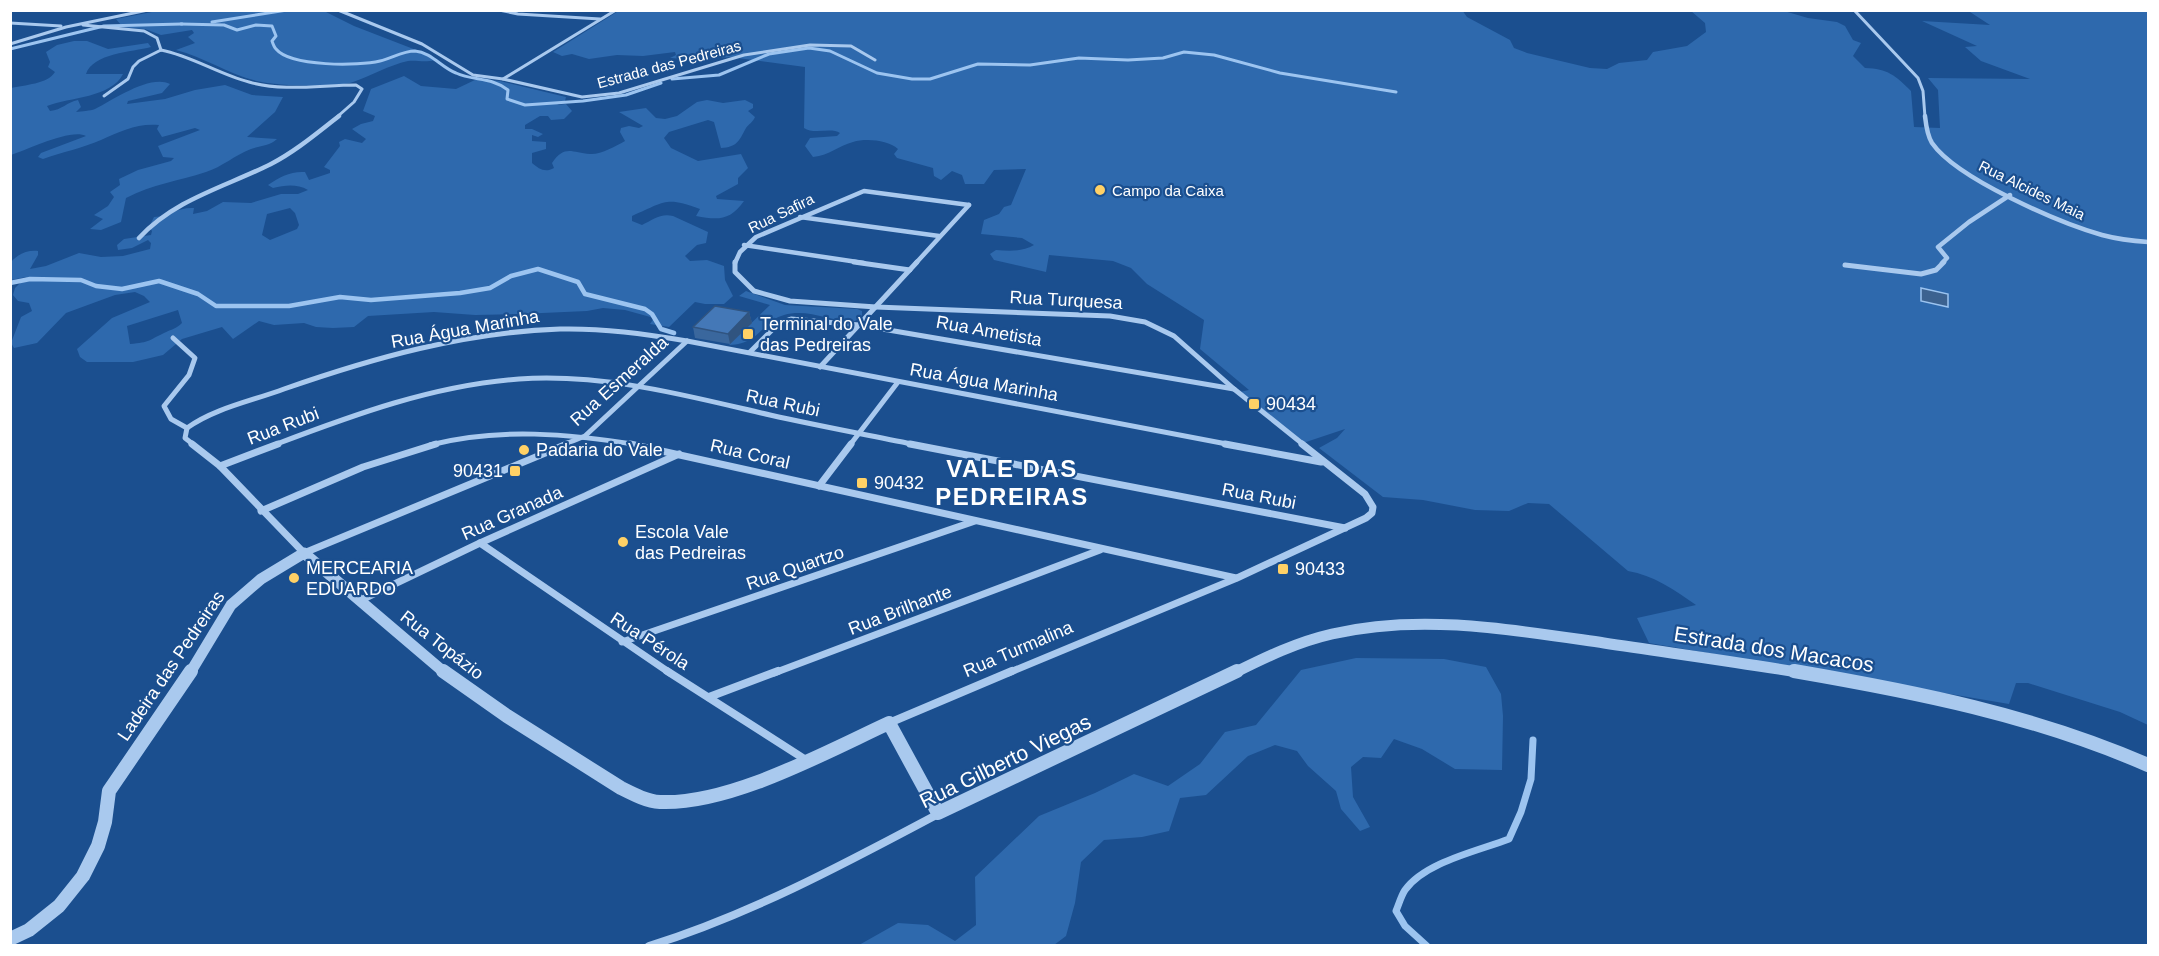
<svg xmlns="http://www.w3.org/2000/svg" width="2159" height="956" viewBox="0 0 2159 956" font-family="Arial,sans-serif">
  <style>
    .green { fill: #2e69ad; fill-rule: evenodd }
    .water { fill: #3c6290; stroke: #9cc4f0; stroke-width: 1.5 }
    .lines { fill: none; stroke-linecap: round; stroke-linejoin: round }
    .stream-far2 { stroke: #9cc4f0; stroke-width: 3 }
    .stream-far1 { stroke: #9cc4f0; stroke-width: 4.5 }
    .stream { stroke: #9cc4f0; stroke-width: 7 }
    .minor-far4 { stroke: #a9c9ee; stroke-width: 3 }
    .minor-far3 { stroke: #a9c9ee; stroke-width: 4.5 }
    .minor-far2 { stroke: #a9c9ee; stroke-width: 5 }
    .minor-far1 { stroke: #a9c9ee; stroke-width: 7 }
    .minor { stroke: #a9c9ee; stroke-width: 8 }
    .tertiary-far1 { stroke: #a9c9ee; stroke-width: 11 }
    .tertiary { stroke: #a9c9ee; stroke-width: 14 }
    .wall { fill: #3a679d }
    .shaded-wall { fill: #305480 }
    .building { fill: #4478b7; stroke: #305480; stroke-width: 1.5 }
    .poi-dot { fill: #ffd166; stroke: #1b4f8f; stroke-width: 2 }
    .labels { text-anchor: middle; dominant-baseline: central; stroke-width: 4.5; stroke-linejoin: round; paint-order: stroke }
    .far-street-label { font-size: 15px; fill: #fff; stroke: #1b4f8f }
    .far-poi-label { font-size: 15px; fill: #fff; stroke: #1b4f8f; text-anchor: start }
    .street-label { font-size: 18px; fill: #fff; stroke: #1b4f8f }
    .poi-label { font-size: 18px; fill: #fff; stroke: #1b4f8f; text-anchor: start }
    .near-street-label { font-size: 21px; fill: #fff; stroke: #1b4f8f }
    .district-label { font-size: 24px; font-weight: bold; letter-spacing: 1.5px; fill: #fff; stroke: #1b4f8f }
  </style>
  <rect width="100%" height="100%" fill="#1b4f8f"/>
  <g class="green">
    <path d="M620 10H1462L1467 17 1510 40 1514 48 1527 53 1590 68 1607 69 1619 63 1647 60 1653 52 1687 46 1706 32 1705 23 1691 11H1784L1808 18 1837 22 1845 26 1853 40 1861 43 1853 56 1865 68C1888 69 1895 75 1911 91L1914 127 1940 128 1938 90 1928 78 2030 79 1981 61 1965 47 1977 46 1922 21 1990 25 1970 12 1985 10 2148 11V725L2120 712 2028 683H2016L2009 704 1649 643 1637 618 1696 605C1675 590 1653 575 1628 571L1549 504 1528 503 1509 511 1475 510 1423 500 1383 497 1319 448 1337 438 1345 429 1300 444 1240 392 1249 390 1200 349 1204 320 1147 284 1131 268 1113 261 1049 255 1046 272 994 260 990 254 996 250C1009 251 1022 252 1034 245L1022 238 981 234 984 220 999 214 1004 207 1011 205 1026 169 994 170 984 184H965L962 175 952 171 941 180 934 176 933 168 897 158 894 154 898 149C888 140 866 138 853 142 838 146 830 155 813 157L805 146 810 138 837 136 840 133C831 127 814 135 804 128L805 67 730 57 702 60 670 58 676 55 675 52 643 56 617 55 589 59 572 54 562 56 553 52Z"/>
    <path d="M157 11H324L354 26 429 55 435 60C424 63 418 60 408 61 389 65 371 76 353 82 335 88 276 86 257 81 228 74 204 57 176 50L195 43 188 37 194 33 192 30 161 35 145 29 104 26 121 25 116 19Z"/>
    <path d="M74 41H87L108 49 148 43 151 47C132 52 93 53 86 74H123C111 98 70 97 47 106L50 111C62 110 67 102 78 100L81 107 76 112C82 111 90 111 95 109 113 100 150 74 170 84L162 93 128 101 127 104 165 99 195 90 225 85 252 95 283 97 275 112 247 137 277 139C270 146 259 146 251 149 235 155 222 167 206 172 178 181 153 184 126 198L121 222 101 230 90 229 103 219 94 215 108 206 114 197 110 192 120 185 119 179 138 170 171 161 174 158 163 157 158 146 200 130 195 128 162 137 157 129 159 125C137 123 121 131 101 140 83 148 62 152 43 159L38 157 41 153 86 136C71 128 27 150 11 155V88C24 85 48 84 55 72L48 67 50 62 46 52 57 45Z"/>
    <path d="M404 76 421 86 456 89 477 79 500 81 566 97 565 101 557 105 566 104 572 111 564 119 551 120 548 116H540L525 125V129H532L543 134 538 137 532 135V141L546 142V149L532 153V163C539 169 545 173 554 168L552 163C565 144 572 153 590 154 600 155 616 146 625 141L620 132 621 128 629 126 639 128 643 126 619 112 646 108 656 118 665 119 677 116 697 102 707 100 723 103 745 100 753 104V108L748 111 755 117C753 122 749 124 746 128 739 141 737 147 721 148L714 122 708 120 669 132 664 138 671 148 698 161 741 154 748 168 738 178V184L716 196 717 199 744 201C730 221 718 220 696 216L700 209C665 196 665 202 632 216V221L642 225C653 220 660 213 673 216L708 232 706 243 697 245 685 256 690 261 707 260 724 266 725 280 733 296 724 304H705L695 302 669 327 650 324 654 318 625 310 603 308 587 311 520 314 475 315 434 312 368 316 354 327 333 328 316 327 304 323 274 325 259 321 233 339 222 327 182 339 163 355 133 362H87L80 357 77 349 112 318 150 302 144 296 135 292 115 295 66 313 37 343 14 348 11 343 21 317 32 311 29 303 18 301 13 295 15 288 26 277 11 280V262C18 254 27 250 38 251V255L30 269 46 266 79 253 101 257 123 256 150 249 151 243 148 240 132 248 118 250 117 245 124 239 151 235 152 231 149 227 154 217C170 216 178 207 194 208L193 214 207 211 223 202 251 203 281 194H298L308 190C297 184 286 185 273 188L268 185C279 177 291 171 305 172L309 180 330 173V170L324 167 340 146 339 142 345 139 362 143 366 139 352 129 361 124 373 121 375 116 363 111 371 89ZM290 208 295 213 299 225 297 229 270 240 262 235 267 214ZM178 310 182 323C176 329 172 329 164 333 147 341 151 342 130 344L127 326Z"/>
    <path d="M746 291 785 305 857 309 862 311V317L853 322C830 321 807 308 784 315 762 321 760 344 729 345L770 305 739 296Z"/>
    <path d="M1356 658 1444 659 1486 667 1501 694 1503 716 1502 770 1455 769 1422 749 1394 739 1381 758 1363 757 1351 767 1353 797 1370 827 1360 831 1341 809 1336 791 1308 766 1297 751 1275 745 1248 756 1206 795 1180 798 1169 831 1142 837 1104 840 1081 862 1075 903 1066 936 1054 945H859L898 923 928 925 955 941 976 925 975 877 1039 816 1095 793 1134 774 1168 786 1200 764 1225 732 1256 725 1301 670Z"/>
  </g>
  <path class="water" d="M1921 288 1948 294V307L1921 301Z"/>
  <g class="lines">
    <g class="stream-far2">
      <path d="M212 22 287 10"/>
      <path d="M181 24 224 25 237 30 256 25 272 26 276 36 272 41C273 44 274 47 276 49 291 67 359 66 380 61 392 58 403 51 415 51 431 52 442 68 456 73 473 81 492 77 508 90L507 99 525 105 583 101 626 95 661 83"/>
      <path d="M10 49 104 26 182 24"/>
      <path d="M672 79 719 75 769 54 809 48 830 51 877 73 912 79H930L978 64 1030 65 1079 58 1128 60 1163 58 1184 52 1214 55 1280 73 1396 92"/>
    </g>
    <path class="stream-far1" d="M10 283 30 279 81 280 96 286 122 289 159 281 198 294 216 306H289L340 297 371 300 460 293 490 288 511 276 538 269 578 282 585 294 645 309 652 314 661 329 674 333"/>
    <path class="stream" d="M1427 946 1405 926 1396 911C1399 904 1401 896 1405 890 1425 862 1478 851 1509 839L1521 812 1531 779 1533 740"/>
    <g class="minor-far4">
      <path d="M338 10 422 44 473 75 503 79 582 97 619 93 744 55 810 45 851 46 875 60"/>
      <path d="M499 10 518 14 600 19"/>
      <path d="M1854 10 1918 78 1923 91 1925 117"/>
      <path d="M10 23 61 26"/>
      <path d="M83 25 144 31 157 38 161 50"/>
      <path d="M10 44 66 27 148 10"/>
      <path d="M161 50C192 56 218 74 249 82 283 92 321 85 356 85L362 89 354 102 337 117"/>
      <path d="M503 79 616 10"/>
      <path d="M104 96 128 79 133 67 139 61 161 50"/>
    </g>
    <g class="minor-far3">
      <path d="M1925 116C1926 125 1927 135 1932 143 1957 179 2060 223 2102 235 2117 239 2133 241 2148 242"/>
      <path d="M800 217 939 236"/>
      <path d="M139 238C175 199 225 187 271 164 296 151 317 133 339 116"/>
      <path d="M744 245 864 263"/>
      <path d="M735 263 740 252 756 237 864 191 969 205"/>
      <path d="M916 263 969 205"/>
      <path d="M1942 263 1947 258 1938 247 1969 222 2010 195"/>
    </g>
    <g class="minor-far2">
      <path d="M735 262V272L754 291 790 301 876 307 1110 316 1145 322 1174 336 1234 389 1304 445"/>
      <path d="M854 262 910 270"/>
      <path d="M1845 265 1921 274 1936 270 1944 262"/>
      <path d="M173 338 195 358 189 375 164 406 171 419 187 428"/>
      <path d="M750 352 779 323 791 319 859 325 1234 389"/>
      <path d="M820 367 917 262"/>
      <path d="M187 428C215 408 252 401 284 389 373 358 465 332 560 329 603 328 645 334 687 341L1232 445"/>
      <path d="M187 428 185 438 194 445"/>
      <path d="M274 445C353 415 434 385 519 379 604 373 688 396 770 415 819 426 868 435 917 445"/>
      <path d="M430 445C499 427 570 434 639 445"/>
      <path d="M563 445 585 436 687 341"/>
      <path d="M850 445 898 382"/>
    </g>
    <g class="minor-far1">
      <path d="M192 444 220 466 304 553 567 444"/>
      <path d="M630 444 1236 578"/>
      <path d="M910 444 1345 528"/>
      <path d="M1225 444 1321 462"/>
      <path d="M220 466 278 444"/>
      <path d="M819 486 851 444"/>
      <path d="M261 511 363 467 436 444"/>
      <path d="M480 543 670 673"/>
      <path d="M359 601 480 543 679 454"/>
      <path d="M622 642 975 521"/>
      <path d="M774 673 1100 550"/>
      <path d="M1008 673 1237 578 1366 518 1372 513 1373 507 1365 494 1302 444"/>
    </g>
    <g class="minor">
      <path d="M667 671 806 760"/>
      <path d="M709 697 778 671"/>
      <path d="M889 723 1012 671"/>
      <path d="M649 946C751 914 844 864 938 814"/>
    </g>
    <g class="tertiary-far1">
      <path d="M190 673 231 605 261 579 304 553 445 673"/>
      <path d="M1234 673C1266 657 1297 642 1332 634 1421 613 1515 630 1604 643 1670 653 1737 662 1803 673"/>
    </g>
    <g class="tertiary">
      <path d="M443 671 507 716 621 788C633 794 646 801 660 802 730 805 826 752 889 723L938 813 1237 671"/>
      <path d="M1794 671C1916 692 2033 715 2148 765"/>
      <path d="M10 939 29 930 59 906 83 876 98 846 105 822 109 791 191 671"/>
    </g>
  </g>
  <path class="wall" d="M749 312 752 323 730 344 695 338 693 327Z"/>
  <path class="shaded-wall" d="M749 312 752 323 730 344 728 334Z"/>
  <path class="building" d="M715 306 749 312 728 334 693 327Z"/>
  <g class="poi-dot">
    <circle cx="1100" cy="190" r="6"/>
    <rect x="742" y="328" width="12" height="12" rx="3"/>
    <rect x="1248" y="398" width="12" height="12" rx="3"/>
    <circle cx="524" cy="450" r="6"/>
    <rect x="509" y="465" width="12" height="12" rx="3"/>
    <rect x="856" y="477" width="12" height="12" rx="3"/>
    <circle cx="623" cy="542" r="6"/>
    <rect x="1277" y="563" width="12" height="12" rx="3"/>
    <circle cx="294" cy="578" r="6"/>
  </g>
  <g class="labels">
    <g class="far-street-label">
      <text transform="translate(669 64) rotate(-15)">Estrada das Pedreiras</text>
      <text transform="translate(2032 190) rotate(26)">Rua Alcides Maia</text>
      <text transform="translate(781 213) rotate(-26)">Rua Safira</text>
    </g>
    <g class="far-poi-label">
      <text x="1112" y="190">Campo da Caixa</text>
    </g>
    <g class="street-label">
      <text transform="translate(1066 300) rotate(3)">Rua Turquesa</text>
      <text transform="translate(465 329) rotate(-10)">Rua Água Marinha</text>
      <text transform="translate(989 331) rotate(10)">Rua Ametista</text>
      <text transform="translate(619 381) rotate(-42)">Rua Esmeralda</text>
      <text transform="translate(984 382) rotate(10)">Rua Água Marinha</text>
      <text transform="translate(783 403) rotate(12)">Rua Rubi</text>
      <text transform="translate(283 426) rotate(-21)">Rua Rubi</text>
      <text transform="translate(750 454) rotate(13)">Rua Coral</text>
      <text transform="translate(1259 496) rotate(11)">Rua Rubi</text>
      <text transform="translate(512 513) rotate(-24)">Rua Granada</text>
      <text transform="translate(795 568) rotate(-19)">Rua Quartzo</text>
      <text transform="translate(900 610) rotate(-21)">Rua Brilhante</text>
      <text transform="translate(650 641) rotate(33)">Rua Pérola</text>
      <text transform="translate(442 645) rotate(38)">Rua Topázio</text>
      <text transform="translate(1018 649) rotate(-23)">Rua Turmalina</text>
      <text transform="translate(171 666) rotate(-56)">Ladeira das Pedreiras</text>
    </g>
    <g class="poi-label">
      <text x="760" y="324">Terminal do Vale<tspan x="760" dy="21">das Pedreiras</tspan></text>
      <text x="1266" y="404">90434</text>
      <text x="536" y="450">Padaria do Vale</text>
      <text x="503" y="471" text-anchor="end">90431</text>
      <text x="874" y="483">90432</text>
      <text x="635" y="532">Escola Vale<tspan x="635" dy="21">das Pedreiras</tspan></text>
      <text x="306" y="568">MERCEARIA<tspan x="306" dy="21">EDUARDO</tspan></text>
      <text x="1295" y="569">90433</text>
    </g>
    <g class="near-street-label">
      <text transform="translate(1774 649) rotate(9)">Estrada dos Macacos</text>
      <text transform="translate(1005 761) rotate(-26)">Rua Gilberto Viegas</text>
    </g>
    <g class="district-label">
      <text x="1012" y="468">VALE DAS<tspan x="1012" dy="28">PEDREIRAS</tspan></text>
    </g>
  </g>
  <rect width="2159" height="956" fill="none" stroke="#ffffff" stroke-width="24"/>
</svg>
